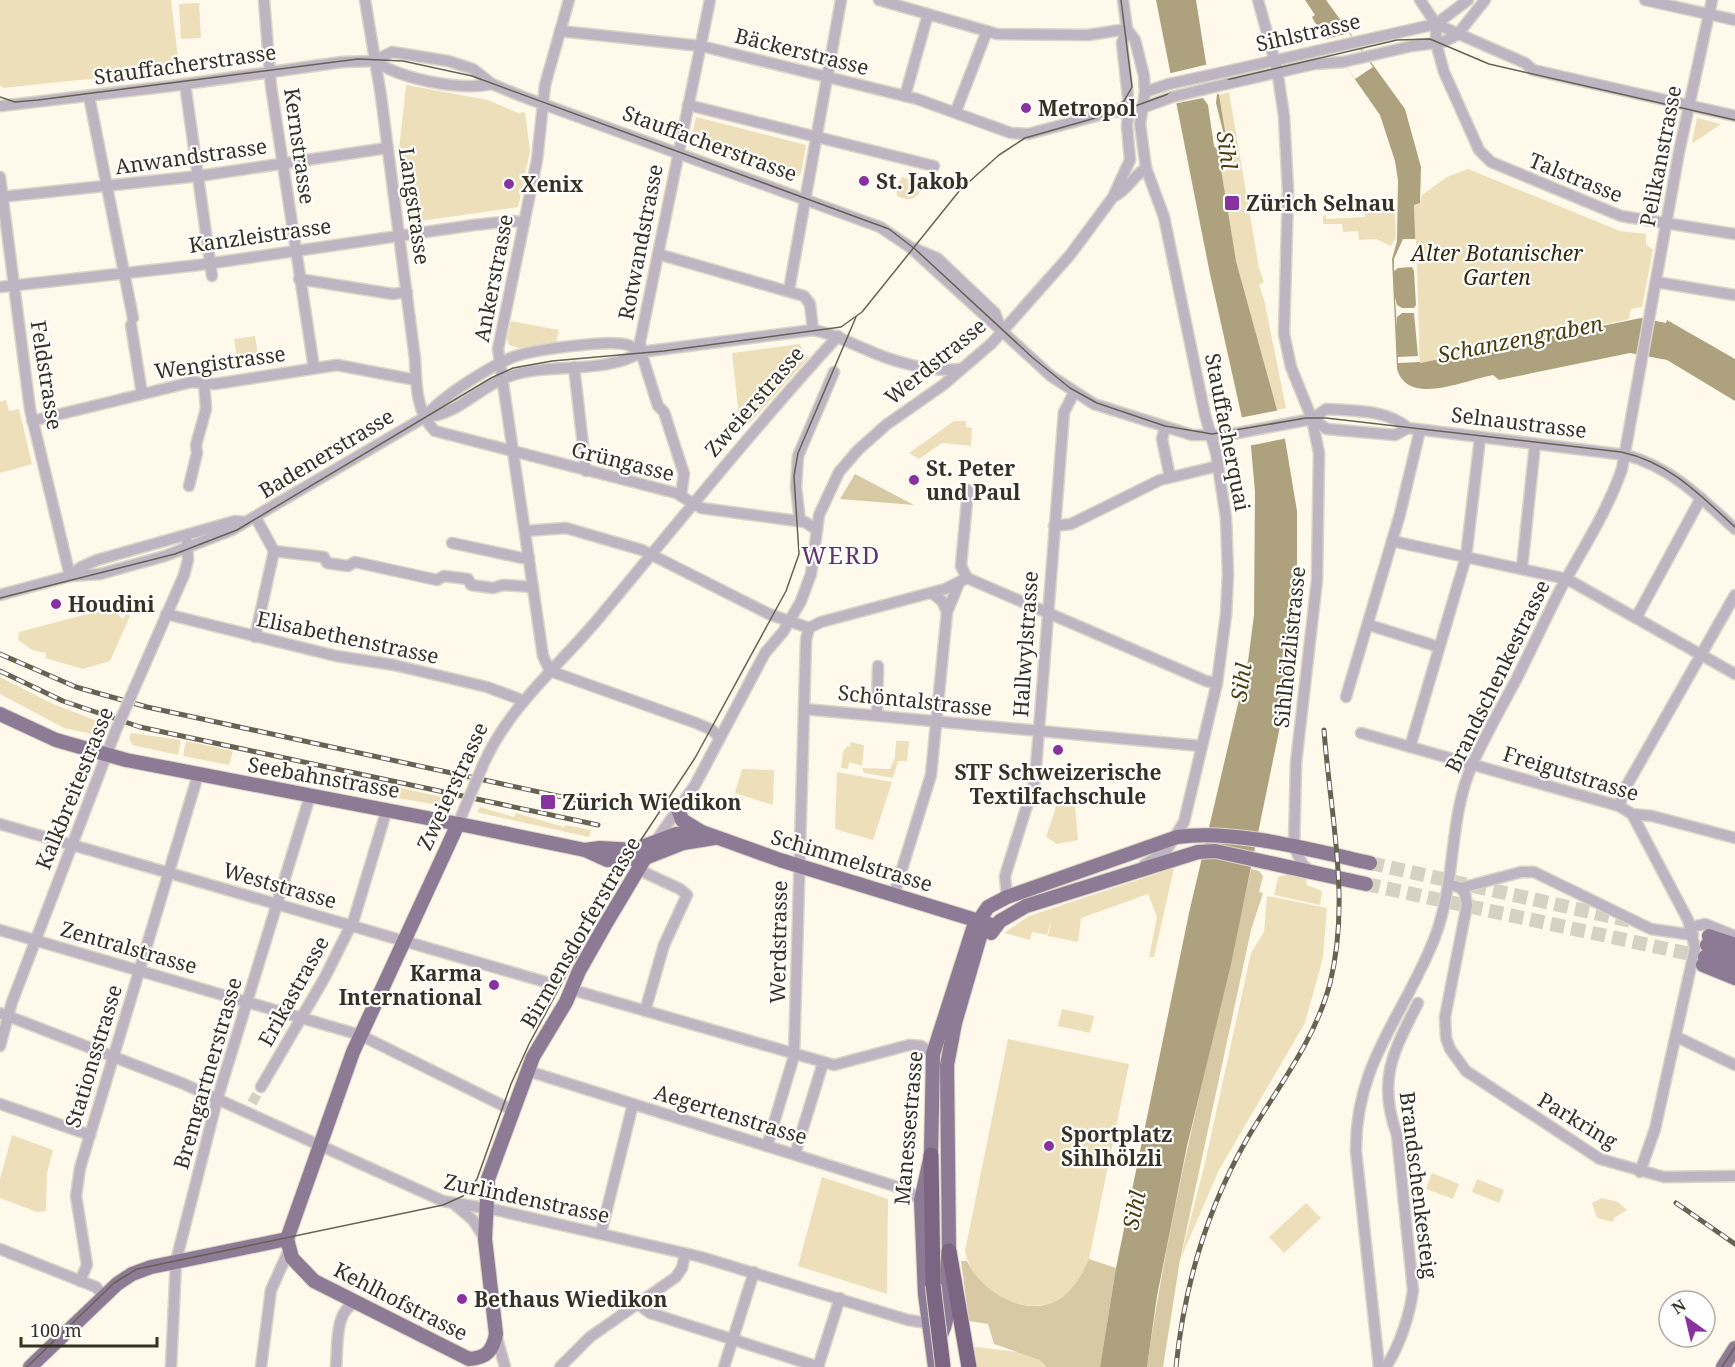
<svg xmlns="http://www.w3.org/2000/svg" width="1735" height="1367" viewBox="0 0 1735 1367" font-family="'Noto Serif',serif">
  <style>
    .green { fill: #eddfba }
    .forest { fill: #d7c9a3 }
    .water { fill: #aea17d }
    .pier { fill: #fef9eb }
    .lines { fill: none; stroke-linecap: round; stroke-linejoin: round }
    .minor-tunnel { stroke: #d6d1c3; stroke-width: 10; stroke-dasharray: 10 5; stroke-linecap: butt }
    .major-tunnel { stroke: #d6d1c3; stroke-width: 14; stroke-dasharray: 14 7; stroke-linecap: butt }
    .minor-casing { stroke: #dad5c7; stroke-width: 13 }
    .major-casing { stroke: #dad5c7; stroke-width: 16 }
    .highway-casing { stroke: #dad5c7; stroke-width: 17 }
    .minor { stroke: #bfb4c2; stroke-width: 10 }
    .major { stroke: #8d7a94; stroke-width: 14 }
    .highway { stroke: #7b6583; stroke-width: 15 }
    .tram { stroke: #676254; stroke-width: 1.5 }
    .rail-casing { stroke: #676254; stroke-width: 5 }
    .rail { stroke: #fff; stroke-width: 3; stroke-dasharray: 9; stroke-linecap: butt }
    .minor-bridge-casing { stroke: #dad5c7; stroke-width: 13; stroke-linecap: butt }
    .highway-bridge-casing { stroke: #dad5c7; stroke-width: 17; stroke-linecap: butt }
    .minor-bridge { stroke: #bfb4c2; stroke-width: 10 }
    .highway-bridge { stroke: #7b6583; stroke-width: 15 }
    .poi-dot { fill: #8832a0; stroke: #fff; stroke-width: 2 }
    .labels { text-anchor: middle; dominant-baseline: central; stroke-width: 4.5; stroke-linejoin: round; paint-order: stroke }
    .street-label { font-size: 21px; fill: #363123; stroke: #fff }
    .poi-label { font-size: 21px; font-weight: bold; fill: #363123; stroke: #fff; text-anchor: start }
    .park-label { font-size: 21px; font-style: italic; fill: #332808; stroke: #fff }
    .water-label { font-size: 22px; font-style: italic; fill: #4c3d0e; stroke: #fff }
    .quarter-label { font-size: 24px; letter-spacing: 1.5px; fill: #5f366c; stroke: #fff }
  </style>
  <rect width="100%" height="100%" fill="#fef9eb"/>
  <g class="green">
    <path d="M0 0H171L179 66 175 70 3 88 0 85Z"/>
    <path d="M199 3 201 38 181 39 179 4Z"/>
    <path d="M406 85 488 100 518 113 525 112 530 151 518 207 414 222 409 220 407 206H409L406 201 399 150Z"/>
    <path d="M1229 92 1259 268 1264 282 1259 285 1264 299 1286 408 1277 410 1236 261 1228 218 1221 169 1228 148 1219 95Z"/>
    <path d="M696 117 806 145 801 174 795 178 704 145 706 135 693 131Z"/>
    <path d="M1697 118 1721 124 1693 143 1692 142Z"/>
    <path d="M1468 169 1620 231 1646 234V244L1653 250 1642 307 1631 309 1629 319 1420 363 1414 205 1420 203 1422 195 1447 177Z"/>
    <path d="M902 177 921 183V190C915 201 907 201 897 196L896 188Z"/>
    <path d="M1395 211 1396 238 1391 246 1376 239 1359 240 1358 231 1343 232 1342 224H1323V216L1326 215V219L1365 217V213Z"/>
    <path d="M511 321 559 330 556 343 519 348 509 345 507 339Z"/>
    <path d="M255 336 259 361 238 364 234 339Z"/>
    <path d="M800 344 806 357 810 356 748 425 739 416 732 353Z"/>
    <path d="M6 400 9 411 19 409 32 464 0 473V402Z"/>
    <path d="M954 421H966V427L972 428 971 446 942 443 919 459 909 453Z"/>
    <path d="M122 605 125 608 115 612 123 619 127 612 130 616 110 661 83 669 45 658 46 653 32 650 18 640 19 632Z"/>
    <path d="M0 677 53 704 103 723 96 735 64 728 0 694Z"/>
    <path d="M131 733 181 740 178 755 132 745 129 738Z"/>
    <path d="M186 741 233 751 229 765 183 756Z"/>
    <path d="M896 741H909L907 761H898L893 778 864 773 862 768 890 769 895 758Z"/>
    <path d="M850 742 864 745 862 766 849 762 848 769 841 768 843 752 847 746 850 747Z"/>
    <path d="M742 769 774 770 773 805 735 793Z"/>
    <path d="M837 772 892 782 873 840 835 829Z"/>
    <path d="M338 774 451 799 444 806 335 787Z"/>
    <path d="M1057 804 1075 805 1078 840 1057 844 1046 837Z"/>
    <path d="M480 807 514 817 516 813 564 827 566 825 591 830 589 837 480 813 477 812Z"/>
    <path d="M1174 868 1154 957H1149L1157 917 1148 894 1081 918 1078 942 1048 936 1052 917 1047 935 1032 932 1030 940 1004 933 1029 916Z"/>
    <path d="M1288 871 1305 876 1307 885 1322 891 1320 905 1274 895 1278 877 1286 875Z"/>
    <path d="M1267 896 1327 908 1323 958 1305 1023 1219 1170 1180 1260 1205 1163 1251 953 1264 932Z"/>
    <path d="M1062 1009 1094 1016 1090 1033 1058 1026Z"/>
    <path d="M1008 1039 1129 1064 1089 1259C1083 1272 1077 1284 1066 1294 1031 1324 972 1292 965 1251Z"/>
    <path d="M12 1135 53 1150 47 1173 46 1211 37 1212 0 1198V1179Z"/>
    <path d="M1432 1173 1459 1184 1453 1199 1426 1189Z"/>
    <path d="M822 1177 888 1199 887 1294 798 1266Z"/>
    <path d="M1477 1179 1504 1190 1499 1203 1472 1192Z"/>
    <path d="M1602 1198 1618 1202 1627 1210 1614 1218 1613 1222 1597 1218 1592 1203Z"/>
    <path d="M1306 1203 1321 1218 1284 1253 1269 1237Z"/>
    <path d="M977 1347 1083 1360 1084 1367H973L969 1348Z"/>
  </g>
  <g class="forest">
    <path d="M855 474 914 505 840 499Z"/>
    <path d="M1251 869 1259 871 1263 876 1259 892 1263 893 1251 930 1180 1260 1163 1367H1147C1171 1198 1215 1035 1251 869Z"/>
    <path d="M1089 1259 1116 1268 1100 1367H1047L1040 1360 994 1344 988 1324 969 1321 961 1261H967C983 1295 1033 1323 1066 1294 1077 1284 1083 1272 1089 1259Z"/>
  </g>
  <g class="water">
    <path d="M1156 0H1196L1206 63 1219 95 1228 148 1221 169 1236 261 1285 439 1297 511V571L1294 627 1284 707 1231 964 1187 1146 1157 1296 1147 1367H1100L1116 1268 1189 913 1248 661 1254 615 1255 492 1251 447 1242 418 1210 274Z"/>
    <path d="M1305 0H1326L1405 109 1421 167 1420 203 1414 205 1420 363 1641 318 1666 323 1667 320 1735 359V401L1667 360 1630 353 1499 380 1493 375C1465 380 1408 407 1397 369L1392 259 1397 241 1398 180 1395 161 1380 115 1314 21 1312 17 1315 15Z"/>
  </g>
  <g class="pier">
    <path d="M1349 33 1373 67 1355 79 1326 39Z"/>
    <path d="M1209 64 1222 93 1217 94 1216 103 1226 143 1222 156 1214 146 1208 105 1203 98 1173 104 1167 74Z"/>
    <path d="M1403 239H1416L1420 362 1398 363V357L1418 356 1414 313H1402L1397 317V327L1395 297 1397 305 1402 308H1414L1416 305 1414 271 1412 267 1398 268 1394 271V259Z"/>
    <path d="M1280 410 1288 438 1248 446 1239 418Z"/>
  </g>
  <g class="lines">
    <path class="minor-tunnel" d="M252 1103 261 1087"/>
    <g class="major-tunnel">
      <path d="M1370 863 1631 921"/>
      <path d="M1366 884 1704 957"/>
    </g>
    <g class="minor-casing">
      <g id="minor">
        <path d="M264 0 271 86 314 368"/>
        <path d="M365 0 381 96 415 359C416 383 416 413 435 431L676 493 701 508 805 522 817 530"/>
        <path d="M879 0 997 34 1088 35 1127 29"/>
        <path d="M1123 0 1127 29 1135 40 1144 76 1145 92 1140 124 1146 168 1164 217 1205 415 1216 453 1226 518 1228 574 1226 615 1217 683 1184 822 1166 851 1144 865"/>
        <path d="M1258 0 1277 69 1284 116 1288 191 1284 334 1291 367 1312 419 1319 453 1317 580 1296 763 1294 847 1303 865 1311 871"/>
        <path d="M1420 0 1436 24 1525 63 1533 70 1735 116"/>
        <path d="M1645 0 1735 20"/>
        <path d="M1436 24V43L1444 72 1479 150 1491 162 1621 216 1735 234"/>
        <path d="M560 31 701 46 917 99 1011 133 1028 134 1115 111 1128 113 1172 97"/>
        <path d="M374 61C402 79 459 91 492 84"/>
        <path d="M1224 72 1436 24 1468 0"/>
        <path d="M185 84 212 276"/>
        <path d="M1226 84 1314 64 1343 62 1412 46 1443 42 1457 35 1485 0"/>
        <path d="M1145 92 1169 84"/>
        <path d="M89 96 133 318"/>
        <path d="M905 96 928 14"/>
        <path d="M688 105 934 166"/>
        <path d="M0 106 171 86 342 62 374 61 392 52 448 61 473 69 492 84 521 96 880 227 910 247 1051 376 1094 404 1192 435H1227L1312 419"/>
        <path d="M956 111 987 31"/>
        <path d="M0 177 30 409 70 576"/>
        <path d="M0 197 199 176 387 148"/>
        <path d="M1113 197C1127 191 1133 176 1146 168"/>
        <path d="M913 248 937 258 995 313 1002 332"/>
        <path d="M658 254 804 296 810 304 813 330"/>
        <path d="M299 279 393 294 407 292"/>
        <path d="M1656 282 1735 295"/>
        <path d="M0 287 199 265 474 225 513 221 524 223"/>
        <path d="M789 290 841 0"/>
        <path d="M131 325 142 394"/>
        <path d="M574 367 586 471"/>
        <path d="M425 417C459 415 479 386 510 376 551 362 604 375 641 352L813 330C833 333 847 342 865 349 891 361 931 373 960 369"/>
        <path d="M1312 419 1326 409C1354 411 1386 409 1408 428L1626 455C1671 467 1701 498 1735 529"/>
        <path d="M1312 419 1327 429 1395 435 1408 428"/>
        <path d="M32 421 192 382 215 384 337 365 416 380"/>
        <path d="M1165 428 1162 439 1170 477"/>
        <path d="M189 486 197 453 196 445 206 409 204 382"/>
        <path d="M681 495 684 474 664 412 658 406 641 352 640 342 710 0"/>
        <path d="M800 521 796 487 798 456 834 372"/>
        <path d="M1054 526 1071 524 1160 480 1218 466"/>
        <path d="M525 531 566 528 642 550 769 614 809 628"/>
        <path d="M1392 541 1567 579 1735 674"/>
        <path d="M452 543 522 558 529 557"/>
        <path d="M274 551 324 557 327 563 348 566 355 562 437 580 444 576 468 579 471 585 493 588 503 585 533 587"/>
        <path d="M1522 568 1535 444"/>
        <path d="M70 576 81 567 97 560 235 521 245 522"/>
        <path d="M967 578 1206 681 1217 683"/>
        <path d="M967 578 961 566 968 490"/>
        <path d="M0 595 70 576 100 574 165 556 232 530 425 417C441 397 489 367 513 357 532 350 610 339 628 345 632 346 637 350 641 352"/>
        <path d="M947 612 959 583"/>
        <path d="M166 614 336 656 394 665 487 687 522 700"/>
        <path d="M1636 618 1701 498"/>
        <path d="M1369 625 1439 647"/>
        <path d="M809 628 821 622 945 589 967 578"/>
        <path d="M255 637 274 551 256 518"/>
        <path d="M550 671 543 656 498 349 537 160 545 85 569 0"/>
        <path d="M550 671 696 723 712 730 720 738"/>
        <path d="M131 696 184 575 188 560 187 542"/>
        <path d="M1346 697 1400 514 1420 430"/>
        <path d="M804 709 1201 746"/>
        <path d="M877 715 878 666"/>
        <path d="M1361 733 1619 806 1632 814 1652 816 1735 838"/>
        <path d="M1410 747 1466 557 1480 438"/>
        <path d="M483 765C509 706 558 667 598 619 677 524 755 427 838 336"/>
        <path d="M1619 806 1627 785 1735 595"/>
        <path d="M1632 814 1688 920 1695 948 1655 1129 1640 1172"/>
        <path d="M0 824 549 983"/>
        <path d="M458 824 466 805"/>
        <path d="M655 842 695 785 765 653 783 632 801 601 811 574 819 515 839 472 858 450 886 425 943 385 992 343 1070 255 1113 197 1130 160 1127 126 1129 106 1122 43 1127 29"/>
        <path d="M639 870 680 889 687 895 664 945 645 1011"/>
        <path d="M1455 886 1461 888 1521 872H1534L1651 929 1693 935"/>
        <path d="M1461 888 1465 894 1467 905 1445 1017 1446 1038 1450 1049 1466 1071 1600 1159 1664 1177 1735 1176"/>
        <path d="M894 895 931 775 947 612 942 601 932 593"/>
        <path d="M1007 897 1005 876 1035 780 1064 412 1074 393"/>
        <path d="M1691 927 1705 924 1735 936"/>
        <path d="M0 930 360 1035 512 1110"/>
        <path d="M573 990 834 1065 909 1045 921 1046 933 1054"/>
        <path d="M0 1013 184 1084 443 1201 496 1210 701 1257 908 1320 928 1323"/>
        <path d="M1677 1037 1735 1065"/>
        <path d="M0 1046 12 1002 116 730"/>
        <path d="M528 1071 904 1189 921 1200"/>
        <path d="M261 1087 325 977 354 919 387 809"/>
        <path d="M0 1104 90 1135"/>
        <path d="M767 1146 794 1056 806 640 809 628"/>
        <path d="M795 1154 823 1063"/>
        <path d="M454 1204 473 1220 485 1239"/>
        <path d="M601 1233 633 1104"/>
        <path d="M0 1249 96 1287 104 1296"/>
        <path d="M80 1281 87 1265 76 1196 80 1168 198 775"/>
        <path d="M638 1304 650 1313 819 1367"/>
        <path d="M496 1334 505 1367"/>
        <path d="M171 1367 176 1261 217 1100 310 796"/>
        <path d="M261 1367 271 1290 289 1250"/>
        <path d="M336 1367C338 1346 334 1308 358 1302"/>
        <path d="M560 1367 590 1337 676 1277 682 1268 685 1254"/>
        <path d="M724 1367 754 1272"/>
        <path d="M818 1367 840 1298"/>
        <path d="M1379 1367 1356 1151C1355 1062 1405 1015 1435 937 1457 878 1448 821 1472 765 1485 736 1501 708 1516 680 1531 650 1545 620 1560 590 1582 550 1607 512 1622 469L1679 152 1712 0"/>
        <path d="M1379 1367 1387 1365C1400 1345 1410 1314 1413 1290L1397 1135C1377 1080 1393 1052 1418 1003"/>
      </g>
    </g>
    <g class="major-casing">
      <g id="major">
        <path d="M0 714 56 740 126 760 474 827 585 850 607 860 645 858 683 843 714 838"/>
        <path d="M678 809 682 820 700 831"/>
        <path d="M458 824 353 1052 287 1239 292 1258 314 1281 469 1359C487 1358 493 1350 496 1334L485 1239 488 1179 533 1057 566 1002 579 971 605 925 645 858"/>
        <path d="M585 850 600 848 634 850 676 834 702 832 780 860 995 926"/>
        <path d="M991 933 1000 921 1026 906 1198 852 1215 851 1366 884"/>
        <path d="M1709 936 1735 945"/>
        <path d="M1707 945 1735 956"/>
        <path d="M1705 957 1735 967"/>
        <path d="M1703 965 1735 978"/>
        <path d="M939 1338C955 1313 943 1279 949 1251L947 1065 955 1023 981 933 976 922"/>
        <path d="M30 1367 117 1284 132 1274 151 1267 287 1239"/>
        <path d="M935 1367 925 1294 921 1200 931 1155 933 1054 973 929 988 907 1007 897 1177 837C1235 829 1312 850 1370 863"/>
        <path d="M1723 1367 1735 1348"/>
      </g>
    </g>
    <g class="highway-casing">
      <g id="highway">
        <path d="M931 1155 933 1285"/>
        <path d="M949 1251 969 1367"/>
      </g>
    </g>
    <use href="#minor" class="minor"/>
    <use href="#major" class="major"/>
    <use href="#highway" class="highway"/>
    <g class="tram">
      <path d="M0 97 15 102 38 100 358 59 403 61 472 76 889 229 915 249 1033 358 1070 388 1097 403 1165 426 1212 434 1306 418H1326L1621 452C1669 462 1700 495 1735 527"/>
      <path d="M1110 108 1124 101 1132 87 1121 0"/>
      <path d="M0 598 175 554 237 530 491 378 513 368 552 361 664 351 841 327 862 312 960 190 999 155 1025 138 1127 109 1171 93 1397 40 1430 39 1489 64 1735 120"/>
      <path d="M27 1367 114 1283 137 1269 443 1205 463 1196 477 1179 511 1084 529 1044 631 855 695 758 786 591 799 554 794 476 798 453 856 317"/>
      <path d="M1722 1367 1735 1347"/>
    </g>
    <g class="rail-casing">
      <g id="rail">
        <path d="M0 654 76 687 147 707 604 806"/>
        <path d="M0 671 63 701 140 727 598 825"/>
        <path d="M1676 1203 1735 1244"/>
        <path d="M1176 1367C1184 1287 1207 1209 1247 1139 1277 1088 1315 1041 1330 983 1351 900 1330 813 1324 730"/>
      </g>
    </g>
    <use href="#rail" class="rail"/>
    <g class="minor-bridge-casing">
      <g id="minor-bridge">
        <path d="M1169 84 1224 72"/>
        <path d="M1172 97 1226 84"/>
        <path d="M116 730 131 696"/>
        <path d="M466 805 483 765"/>
      </g>
    </g>
    <g class="highway-bridge-casing">
      <path id="highway-bridge" d="M933 1285 943 1367"/>
    </g>
    <use href="#minor-bridge" class="minor-bridge"/>
    <use href="#highway-bridge" class="highway-bridge"/>
  </g>
  <g class="poi-dot">
    <circle cx="1026" cy="108" r="6"/>
    <circle cx="864" cy="181" r="6"/>
    <circle cx="509" cy="184" r="6"/>
    <rect x="1224" y="195" width="16" height="16" rx="3"/>
    <circle cx="914" cy="480" r="6"/>
    <circle cx="56" cy="604" r="6"/>
    <circle cx="1058" cy="750" r="6"/>
    <rect x="540" y="794" width="16" height="16" rx="3"/>
    <circle cx="494" cy="985" r="6"/>
    <circle cx="1049" cy="1146" r="6"/>
    <circle cx="462" cy="1299" r="6"/>
  </g>
  <g class="labels">
    <g class="street-label">
      <text transform="translate(1308 32) rotate(-13)">Sihlstrasse</text>
      <text transform="translate(802 51) rotate(14)">Bäckerstrasse</text>
      <text transform="translate(185 64) rotate(-8)">Stauffacherstrasse</text>
      <text transform="translate(710 143) rotate(20)">Stauffacherstrasse</text>
      <text transform="translate(300 146) rotate(82)">Kernstrasse</text>
      <text transform="translate(191 156) rotate(-8)">Anwandstrasse</text>
      <text transform="translate(1660 156) rotate(-79)">Pelikanstrasse</text>
      <text transform="translate(1576 177) rotate(22)">Talstrasse</text>
      <text transform="translate(415 206) rotate(82)">Langstrasse</text>
      <text transform="translate(260 235) rotate(-8)">Kanzleistrasse</text>
      <text transform="translate(640 242) rotate(-79)">Rotwandstrasse</text>
      <text transform="translate(493 278) rotate(-79)">Ankerstrasse</text>
      <text transform="translate(935 361) rotate(-39)">Werdstrasse</text>
      <text transform="translate(220 362) rotate(-8)">Wengistrasse</text>
      <text transform="translate(47 375) rotate(81)">Feldstrasse</text>
      <text transform="translate(754 401) rotate(-49)">Zweierstrasse</text>
      <text transform="translate(1519 422) rotate(7)">Selnaustrasse</text>
      <text transform="translate(1228 432) rotate(79)">Stauffacherquai</text>
      <text transform="translate(326 453) rotate(-31)">Badenerstrasse</text>
      <text transform="translate(623 461) rotate(14)">Grüngasse</text>
      <text transform="translate(348 637) rotate(12)">Elisabethenstrasse</text>
      <text transform="translate(1025 644) rotate(-86)">Hallwylstrasse</text>
      <text transform="translate(1289 647) rotate(-84)">Sihlhölzlistrasse</text>
      <text transform="translate(1497 676) rotate(-64)">Brandschenkestrasse</text>
      <text transform="translate(915 700) rotate(6)">Schöntalstrasse</text>
      <text transform="translate(1571 773) rotate(17)">Freigutstrasse</text>
      <text transform="translate(324 777) rotate(10)">Seebahnstrasse</text>
      <text transform="translate(452 786) rotate(-65)">Zweierstrasse</text>
      <text transform="translate(74 788) rotate(-68)">Kalkbreitestrasse</text>
      <text transform="translate(852 860) rotate(17)">Schimmelstrasse</text>
      <text transform="translate(280 885) rotate(16)">Weststrasse</text>
      <text transform="translate(580 932) rotate(-60)">Birmensdorferstrasse</text>
      <text transform="translate(778 942) rotate(-89)">Werdstrasse</text>
      <text transform="translate(129 947) rotate(16)">Zentralstrasse</text>
      <text transform="translate(293 991) rotate(-61)">Erikastrasse</text>
      <text transform="translate(93 1056) rotate(-73)">Stationsstrasse</text>
      <text transform="translate(207 1073) rotate(-74)">Bremgartnerstrasse</text>
      <text transform="translate(731 1114) rotate(17)">Aegertenstrasse</text>
      <text transform="translate(1578 1120) rotate(31)">Parkring</text>
      <text transform="translate(908 1128) rotate(-85)">Manessestrasse</text>
      <text transform="translate(1419 1185) rotate(83)">Brandschenkesteig</text>
      <text transform="translate(527 1198) rotate(12)">Zurlindenstrasse</text>
      <text transform="translate(401 1301) rotate(27)">Kehlhofstrasse</text>
    </g>
    <g class="poi-label">
      <text x="1038" y="108">Metropol</text>
      <text x="876" y="181">St. Jakob</text>
      <text x="521" y="184">Xenix</text>
      <text x="1246" y="203">Zürich Selnau</text>
      <text x="926" y="468">St. Peter<tspan x="926" dy="24">und Paul</tspan></text>
      <text x="68" y="604">Houdini</text>
      <text x="1058" y="772" text-anchor="middle">STF Schweizerische<tspan x="1058" dy="24">Textilfachschule</tspan></text>
      <text x="562" y="802">Zürich Wiedikon</text>
      <text x="482" y="973" text-anchor="end">Karma<tspan x="482" dy="24">International</tspan></text>
      <text x="1061" y="1134">Sportplatz<tspan x="1061" dy="24">Sihlhölzli</tspan></text>
      <text x="474" y="1299">Bethaus Wiedikon</text>
    </g>
    <g class="park-label">
      <text x="1497" y="253">Alter Botanischer<tspan x="1497" dy="24">Garten</tspan></text>
    </g>
    <g class="water-label">
      <text transform="translate(1228 150) rotate(82)">Sihl</text>
      <text transform="translate(1520 338) rotate(-11)">Schanzengraben</text>
      <text transform="translate(1240 682) rotate(-81)">Sihl</text>
      <text transform="translate(1133 1210) rotate(-78)">Sihl</text>
    </g>
    <g class="quarter-label">
      <text x="841" y="554">WERD</text>
    </g>
  </g>
  <g transform="translate(1687 1319) rotate(326)"><circle r="28" fill="#ffffff" stroke="#afada7" stroke-width="1.5"/>
  <path d="M0-4.5L10 22L0 15L-10 22Z" fill="#8832a0"/>
  <text y="-9" font-size="16" font-weight="bold" text-anchor="middle" fill="#363123">N</text>
  </g>
  <path d="M21 1337v9h136v-9" fill="none" stroke="#363123" stroke-width="3"/>
  <text x="30" y="1337" font-size="18" fill="#363123" stroke="#ffffff" stroke-width="4.5" paint-order="stroke">100 m</text>
</svg>
